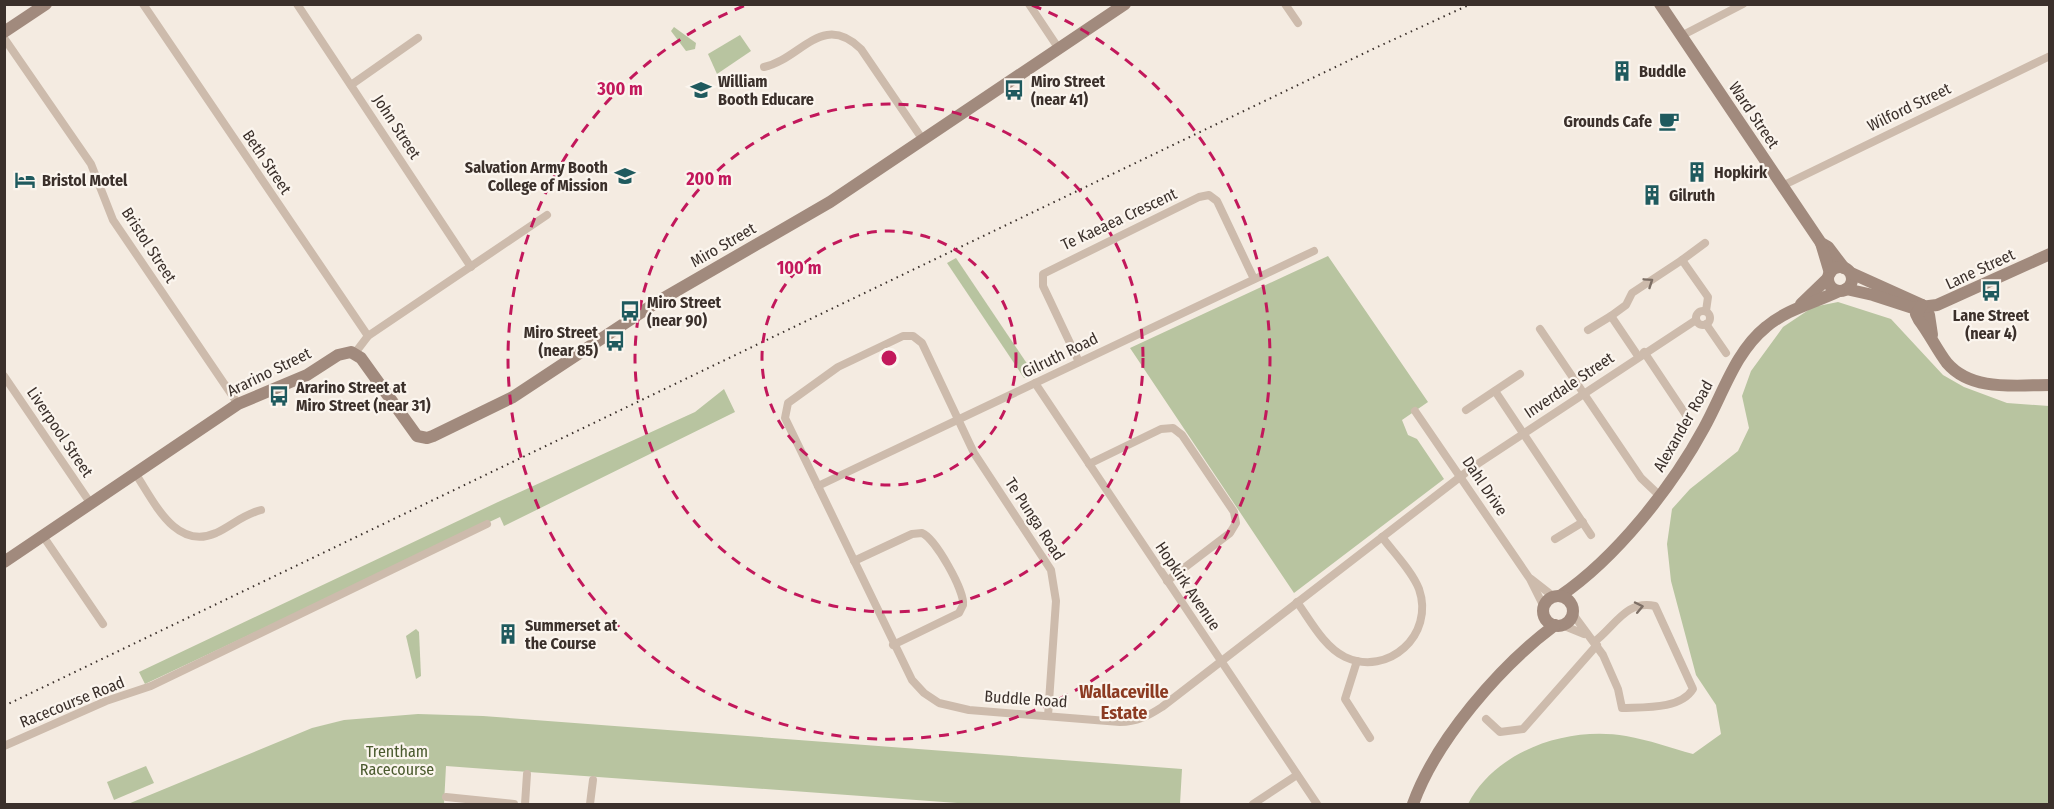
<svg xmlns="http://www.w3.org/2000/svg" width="2054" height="809" viewBox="0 0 2054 809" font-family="'Fira Sans Condensed',sans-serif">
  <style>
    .green { fill: #b8c4a0 }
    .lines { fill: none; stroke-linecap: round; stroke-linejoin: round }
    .street { stroke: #cdbbac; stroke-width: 8 }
    .secondary { stroke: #a18a7d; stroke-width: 12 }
    .rail { stroke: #3b302b; stroke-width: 2; stroke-dasharray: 1.5 4.5; stroke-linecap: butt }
    .oneway { stroke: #7d6f65 }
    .ring { fill: none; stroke: #c2185b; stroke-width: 3; stroke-dasharray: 10 8 }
    .labels { text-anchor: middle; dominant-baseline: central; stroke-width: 4.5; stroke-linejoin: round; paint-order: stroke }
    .poi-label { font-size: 16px; font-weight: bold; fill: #3b302b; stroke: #fbf5ee; text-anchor: start }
    .street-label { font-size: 16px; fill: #3b302b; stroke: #fbf5ee }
    .park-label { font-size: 16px; fill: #4a5a2e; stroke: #fbf5ee }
    .neighbourhood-label { font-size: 18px; font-weight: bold; fill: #8c3b22; stroke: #fbf5ee }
    .centre { fill: #c2185b; stroke: #fbf5ee; stroke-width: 3 }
    .ring-label { font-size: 18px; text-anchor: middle; font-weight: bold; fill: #c2185b; stroke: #fbf5ee; stroke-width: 4.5; stroke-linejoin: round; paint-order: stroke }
  </style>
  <rect width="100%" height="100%" fill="#f4ebe1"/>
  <g class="green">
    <path d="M674 27 696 43 695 49 686 51 671 31Z"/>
    <path d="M740 35 751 51 717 74 708 54Z"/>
    <path d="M1328 256 1428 402 1402 420 1408 435 1417 439 1444 479 1294 593 1130 348Z"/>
    <path d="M956 258 1034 374 1024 378 947 263Z"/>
    <path d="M1838 302 1891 319 1943 375 1964 387 2007 403 2049 406V804H1468C1496 750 1568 726 1626 736 1649 740 1671 748 1693 754L1721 734 1716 705 1696 675 1671 581 1667 544 1672 509 1690 489 1738 451 1749 428 1742 396 1751 371 1783 327 1813 307Z"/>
    <path d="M724 389 735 412 504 526 500 517 145 684 139 672 498 502 695 412Z"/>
    <path d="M416 629 419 632 421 676 416 679 406 636Z"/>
    <path d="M418 714 483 716 1182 769 1180 804H971L446 766 444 804H128L312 728 344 720Z"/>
    <path d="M146 766 154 783 114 800 107 782Z"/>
  </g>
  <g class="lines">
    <g class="street">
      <path d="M143 4 368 336"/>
      <path d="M297 4 471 267"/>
      <path d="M1029 4 1059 49"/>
      <path d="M1285 4 1298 23"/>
      <path d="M1681 36 1743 4"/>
      <path d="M4 38 91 164 113 220 238 404"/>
      <path d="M764 67C801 59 822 11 861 49L923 140"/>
      <path d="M351 85 418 38"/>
      <path d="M1782 186 2050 56"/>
      <path d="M1682 260 1705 243"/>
      <circle cx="1703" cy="318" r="7"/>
      <path d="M1706 324 1726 353"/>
      <path d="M1540 329 1641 478 1660 496"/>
      <path d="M1588 330 1611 316"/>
      <path d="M1644 352 1686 415"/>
      <path d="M355 353 368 336 547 215"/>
      <path d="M1638 356 1611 316 1626 305 1632 293 1682 260 1708 297 1706 311"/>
      <path d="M1079 362 1043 286V274L1199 197 1209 195 1217 201 1254 279"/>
      <path d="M4 376 91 504"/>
      <path d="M1035 383 1317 804"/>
      <path d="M1495 391 1591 535"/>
      <path d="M1466 410 1520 374"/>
      <path d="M1415 411 1530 579 1544 607"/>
      <path d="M1089 464 1161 429 1173 428 1182 435 1234 512 1236 523 1230 533 1167 581"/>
      <path d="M135 473C154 501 175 551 216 533 233 525 242 515 261 510"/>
      <path d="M818 486 1314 251"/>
      <path d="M43 536 103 624"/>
      <path d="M1555 539 1583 522"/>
      <path d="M854 561 912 534 922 533C935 538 965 591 963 605L959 613 893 645"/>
      <path d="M1531 579 1554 597"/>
      <path d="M1297 602C1310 620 1324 647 1345 657 1388 677 1435 635 1419 589 1412 571 1394 553 1382 537"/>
      <path d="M1572 613 1603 655 1618 689 1622 708C1643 707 1680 710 1693 689L1655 606C1626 599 1614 628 1594 642"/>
      <path d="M1562 625 1584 634"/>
      <path d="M1357 661 1345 699 1370 738"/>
      <path d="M1048 716 1056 601 1051 570 974 453 922 343 913 336H903L838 367 788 403 785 418 912 680 924 693 939 703 969 710 1120 722C1137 722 1148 716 1162 707L1473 467 1696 320"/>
      <path d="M1486 719 1500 732 1523 729 1597 645"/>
      <path d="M4 746 106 701 151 686 487 524"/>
      <path d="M446 797 514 804"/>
      <path d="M525 804 527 774"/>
      <path d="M590 804 593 780"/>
      <path d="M1253 804 1297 775"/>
    </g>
    <g class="secondary">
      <path d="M1660 4 1821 243 1828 247 1844 268"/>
      <path d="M4 32 46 4"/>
      <path d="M1821 243 1830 273"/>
      <circle cx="1840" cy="279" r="12"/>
      <path d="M1851 273 1922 305 1929 315 1932 335"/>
      <path d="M1846 289 1873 295 1913 308 1937 305 2050 254"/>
      <path d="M1801 304 1828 278"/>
      <path d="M1922 305 1916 314 1919 320C1929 333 1937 350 1947 363 1972 392 2016 385 2050 385"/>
      <path d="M4 562 238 404 307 375 338 355 351 352 361 358 417 436 427 438 433 436 513 397 657 302 830 202 1125 4"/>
      <path d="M1560 596C1616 558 1672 487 1704 428 1723 394 1735 352 1766 327 1787 309 1814 303 1839 291"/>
      <circle cx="1558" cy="611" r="15"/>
      <path d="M1413 804C1436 740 1500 666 1555 625"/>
    </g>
    <path class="rail" d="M4 706 1373 49 1471 4"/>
  </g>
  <defs><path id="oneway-chevron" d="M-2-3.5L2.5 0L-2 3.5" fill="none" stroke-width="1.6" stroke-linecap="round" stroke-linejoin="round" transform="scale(1.5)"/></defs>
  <g class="oneway">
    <use href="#oneway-chevron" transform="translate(1649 282) rotate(-34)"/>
    <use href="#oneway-chevron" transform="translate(1639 607) rotate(-12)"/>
  </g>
  <g class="ring">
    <circle cx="889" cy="358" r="127"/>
    <circle cx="889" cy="358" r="254"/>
    <path d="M1032 5A381 381 0 1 1 746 5"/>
  </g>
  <defs>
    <g id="building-bare" transform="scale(1.62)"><path d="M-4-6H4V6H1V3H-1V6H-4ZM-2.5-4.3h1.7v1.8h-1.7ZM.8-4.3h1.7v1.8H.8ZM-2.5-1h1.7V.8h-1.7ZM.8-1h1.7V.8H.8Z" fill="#1f5a5e" stroke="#fbf5ee" stroke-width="2.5" paint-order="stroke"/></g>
    <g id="school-bare" transform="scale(1.62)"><path d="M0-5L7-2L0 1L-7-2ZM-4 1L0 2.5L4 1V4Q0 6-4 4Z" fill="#1f5a5e" stroke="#fbf5ee" stroke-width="2.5" paint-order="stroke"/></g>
    <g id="bus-bare" transform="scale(1.62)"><path d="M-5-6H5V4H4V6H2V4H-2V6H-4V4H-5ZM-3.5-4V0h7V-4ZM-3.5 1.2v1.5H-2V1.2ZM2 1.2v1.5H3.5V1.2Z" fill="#1f5a5e" stroke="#fbf5ee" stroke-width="2.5" paint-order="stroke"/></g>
    <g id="cafe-bare" transform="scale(1.62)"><path d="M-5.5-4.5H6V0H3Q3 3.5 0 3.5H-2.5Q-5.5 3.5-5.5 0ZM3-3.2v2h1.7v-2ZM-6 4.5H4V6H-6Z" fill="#1f5a5e" stroke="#fbf5ee" stroke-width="2.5" paint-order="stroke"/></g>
    <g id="university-bare" transform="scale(1.62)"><path d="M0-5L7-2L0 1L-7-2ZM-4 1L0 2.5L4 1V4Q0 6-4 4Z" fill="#1f5a5e" stroke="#fbf5ee" stroke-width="2.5" paint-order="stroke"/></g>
    <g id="hotel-bare" transform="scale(1.62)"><path d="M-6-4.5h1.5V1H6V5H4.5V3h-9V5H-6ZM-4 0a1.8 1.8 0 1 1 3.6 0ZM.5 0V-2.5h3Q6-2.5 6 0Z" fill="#1f5a5e" stroke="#fbf5ee" stroke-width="2.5" paint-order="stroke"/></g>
  </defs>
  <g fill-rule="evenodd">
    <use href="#building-bare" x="1622" y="71"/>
    <use href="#school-bare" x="701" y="90"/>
    <use href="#bus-bare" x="1014" y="90"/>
    <use href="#cafe-bare" x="1669" y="121"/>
    <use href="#building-bare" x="1697" y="172"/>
    <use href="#university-bare" x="625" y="176"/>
    <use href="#hotel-bare" x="25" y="180"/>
    <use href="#building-bare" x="1652" y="195"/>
    <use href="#bus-bare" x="1991" y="291"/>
    <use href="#bus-bare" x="630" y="311"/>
    <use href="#bus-bare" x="615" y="341"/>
    <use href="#bus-bare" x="279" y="396"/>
    <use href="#building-bare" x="508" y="634"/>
  </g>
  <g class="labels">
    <g class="poi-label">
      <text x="1639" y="71">Buddle</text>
      <text x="718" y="81">William<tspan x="718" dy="18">Booth Educare</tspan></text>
      <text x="1031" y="81">Miro Street<tspan x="1031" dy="18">(near 41)</tspan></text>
      <text x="1652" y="121" text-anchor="end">Grounds Cafe</text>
      <text x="608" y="167" text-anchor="end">Salvation Army Booth<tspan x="608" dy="18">College of Mission</tspan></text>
      <text x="1714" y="172">Hopkirk</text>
      <text x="42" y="180">Bristol Motel</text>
      <text x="1669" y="195">Gilruth</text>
      <text x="647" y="302">Miro Street<tspan x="647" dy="18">(near 90)</tspan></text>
      <text x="1991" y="315" text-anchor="middle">Lane Street<tspan x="1991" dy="18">(near 4)</tspan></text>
      <text x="598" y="332" text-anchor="end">Miro Street<tspan x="598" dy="18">(near 85)</tspan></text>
      <text x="296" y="387">Ararino Street at<tspan x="296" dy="18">Miro Street (near 31)</tspan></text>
      <text x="525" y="625">Summerset at<tspan x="525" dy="18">the Course</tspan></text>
    </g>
    <g class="street-label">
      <text transform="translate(1909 107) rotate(-26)">Wilford Street</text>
      <text transform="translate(1754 115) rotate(56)">Ward Street</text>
      <text transform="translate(397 127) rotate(57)">John Street</text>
      <text transform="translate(267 162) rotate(56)">Beth Street</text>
      <text transform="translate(1119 219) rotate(-25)">Te Kaeaea Crescent</text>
      <text transform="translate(149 245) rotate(57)">Bristol Street</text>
      <text transform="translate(723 245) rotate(-30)">Miro Street</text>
      <text transform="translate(1980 269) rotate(-25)">Lane Street</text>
      <text transform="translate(1060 355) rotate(-26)">Gilruth Road</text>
      <text transform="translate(269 372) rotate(-26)">Ararino Street</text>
      <text transform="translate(1569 385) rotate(-34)">Inverdale Street</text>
      <text transform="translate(1683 426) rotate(-60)">Alexander Road</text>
      <text transform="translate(60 432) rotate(56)">Liverpool Street</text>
      <text transform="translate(1485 486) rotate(56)">Dahl Drive</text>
      <text transform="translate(1035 519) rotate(57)">Te Punga Road</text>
      <text transform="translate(1188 586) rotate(56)">Hopkirk Avenue</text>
      <text transform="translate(1026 699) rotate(4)">Buddle Road</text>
      <text transform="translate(72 702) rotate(-22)">Racecourse Road</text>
    </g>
    <g class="park-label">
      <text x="397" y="751">Trentham<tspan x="397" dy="18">Racecourse</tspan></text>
    </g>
    <g class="neighbourhood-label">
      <text x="1124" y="692">Wallaceville<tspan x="1124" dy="21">Estate</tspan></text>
    </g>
  </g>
  <circle cx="889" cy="358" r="9" class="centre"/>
  <g class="ring-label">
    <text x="620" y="95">300 m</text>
    <text x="709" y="185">200 m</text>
    <text x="799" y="274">100 m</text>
  </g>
  <rect width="2054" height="809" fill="none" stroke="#3b302b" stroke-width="12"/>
</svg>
